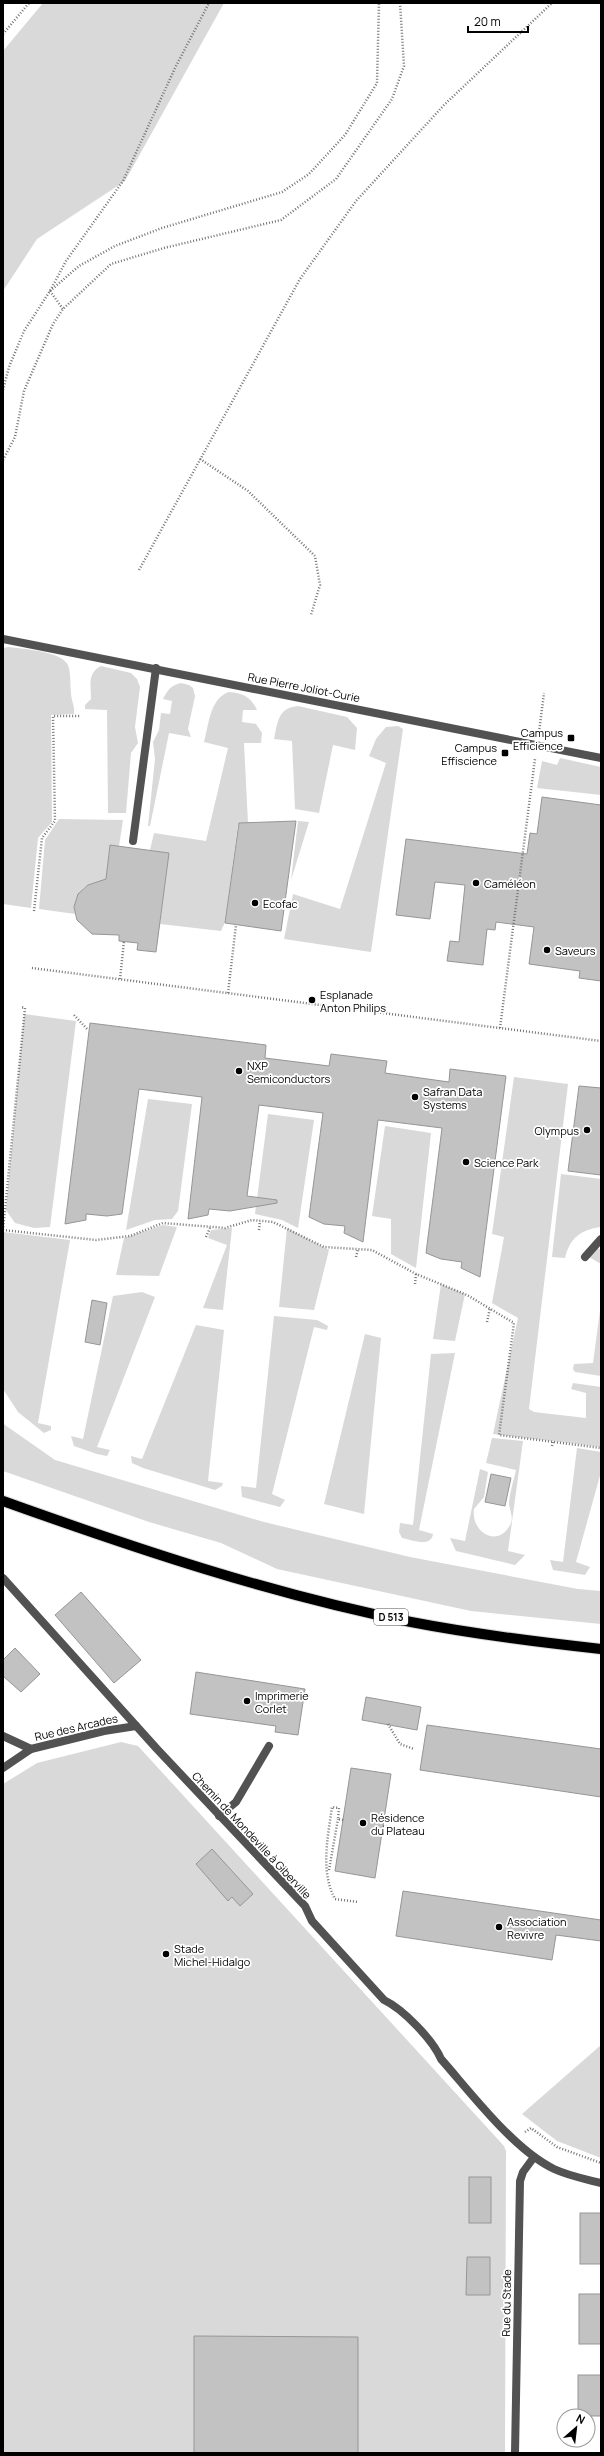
<svg xmlns="http://www.w3.org/2000/svg" width="604" height="2456" viewBox="0 0 604 2456" font-family="Manrope,sans-serif">
  <style>
    .green { fill: #d9d9d9 }
    .building { fill: #c2c2c2; stroke: #969696 }
    .lines { fill: none; stroke-linecap: round; stroke-linejoin: round }
    .primary-casing { stroke: #dbdbdb; stroke-width: 12 }
    .path { stroke: #747474; stroke-width: 2.5; stroke-dasharray: 1 2; stroke-linecap: butt }
    .service { stroke: #525252; stroke-width: 8 }
    .minor { stroke: #525252; stroke-width: 8 }
    .tertiary { stroke: #525252; stroke-width: 8 }
    .primary { stroke: #000; stroke-width: 10 }
    .poi-dot { fill: #000; stroke: #fff; stroke-width: 1.5 }
    .labels { text-anchor: middle; dominant-baseline: central; stroke-width: 3.5; stroke-linejoin: round; paint-order: stroke }
    .shield { fill: #fff; stroke: #4c4c4c; stroke-width: 1 }
    .shield-label { font-size: 10px; font-weight: bold; fill: #000 }
    .street-label { font-size: 11px; fill: #000; stroke: #fff }
    .poi-label { font-size: 11px; fill: #000; stroke: #fff; text-anchor: start }
  </style>
  <rect width="100%" height="100%" fill="#fff"/>
  <g class="green">
    <path d="M43 3H224L125 181 37 239 3 291V51Z"/>
    <path d="M9 647C23 649 61 651 68 665 71 673 70 684 71 693 71 700 75 706 74 714L51 715 52 822 38 838 31 908 3 904V648Z"/>
    <path d="M101 666 131 673 137 679 140 687 135 727 138 743 131 753 126 813H108L107 710 85 709V705L91 699C91 686 87 673 101 666Z"/>
    <path d="M181 683 189 685 193 688 195 696 188 729 191 737 169 733 150 826H148L155 759 153 742 159 730 161 713 170 714 172 701 163 699C167 691 171 685 181 683Z"/>
    <path d="M229 692C243 693 251 697 257 710H243L242 722 256 724 262 733 261 743H244L248 823 238 824 225 922 221 931 160 924 169 853 150 850 154 833 206 841 228 748 204 742C209 724 210 698 229 692Z"/>
    <path d="M298 706 347 717 357 728 355 750 333 745 319 813 295 809 292 741 274 739C278 721 278 708 298 706Z"/>
    <path d="M398 726 403 729 371 952 284 939 293 894 340 909 386 763 369 756 376 739 386 727Z"/>
    <path d="M560 758 601 767V795L537 788 542 761 557 765Z"/>
    <path d="M59 819 123 820 119 846 110 845 107 868 110 883C89 877 73 892 75 914L39 909 45 840Z"/>
    <path d="M298 821 309 822 291 880Z"/>
    <path d="M24 1014 76 1021 50 1227 34 1228 15 1223 6 1210Z"/>
    <path d="M514 1077 568 1084 529 1409 534 1412 586 1418V1393L571 1389 573 1383 601 1387V1447L493 1434 518 1318 492 1303 504 1237 492 1234Z"/>
    <path d="M148 1099 192 1104 178 1211 172 1219 155 1220 126 1230Z"/>
    <path d="M268 1114 314 1120 298 1228 282 1220 255 1214Z"/>
    <path d="M385 1126 431 1133 416 1268 391 1254V1219L372 1216Z"/>
    <path d="M561 1174 601 1179V1227C580 1230 570 1238 565 1258L552 1257Z"/>
    <path d="M163 1225 177 1227 159 1276 116 1275 124 1238Z"/>
    <path d="M232 1228 223 1310 203 1308 227 1245 208 1238 211 1230Z"/>
    <path d="M287 1228 329 1250 314 1310 279 1307Z"/>
    <path d="M3 1232 70 1240 38 1423 51 1426V1430L44 1433 18 1412 3 1389Z"/>
    <path d="M590 1248 601 1249V1264L589 1257Z"/>
    <path d="M441 1284 465 1294 455 1341 433 1339Z"/>
    <path d="M142 1292 155 1297 97 1447 110 1450 107 1456 97 1454 74 1446 71 1436 83 1439 113 1296Z"/>
    <path d="M601 1303V1376L575 1372 573 1369 574 1364 593 1363Z"/>
    <path d="M274 1316 317 1320 328 1326 327 1330 314 1327 272 1494 285 1500 280 1507 242 1497 241 1486 256 1488Z"/>
    <path d="M196 1325 224 1330 208 1481 223 1483 222 1486 215 1490 143 1468 132 1463 131 1456 142 1459Z"/>
    <path d="M365 1334 381 1338 364 1514 324 1504Z"/>
    <path d="M455 1353 419 1530 433 1534C431 1548 412 1540 402 1538L399 1532 400 1523 413 1525 431 1354Z"/>
    <path d="M3 1422 5 1425 55 1460 264 1522 410 1557 578 1589 601 1591V1624L471 1611 277 1569 221 1543 149 1522 3 1471Z"/>
    <path d="M492 1438 523 1441 508 1551 525 1555 515 1565 456 1551 450 1538 465 1541 480 1469 488 1472 484 1497 474 1509C471 1533 498 1548 510 1525 514 1518 510 1511 509 1504 509 1494 514 1480 516 1470L486 1463Z"/>
    <path d="M577 1448 601 1452V1472L576 1562 590 1567 585 1575 553 1570 550 1560 563 1562Z"/>
    <path d="M121 1742 138 1746 504 2146 506 2151 505 2453H3V1784L37 1763Z"/>
    <path d="M601 2045V2158L557 2141 522 2114Z"/>
  </g>
  <g class="building">
    <path d="M542 797 601 805V981L579 978 580 971 529 964 534 927 496 922 495 930 487 929 483 965 447 961 450 941 459 942 465 885 435 882 430 919 396 915 406 839 527 854 530 833 537 834Z"/>
    <path d="M296 821 281 931 225 923 239 823Z"/>
    <path d="M110 845 169 853 156 952 137 950 138 943 119 941V935L92 934 77 920 74 907 78 894 88 885 106 879Z"/>
    <path d="M90 1023 266 1045 265 1058 329 1066 331 1054 387 1061 385 1073 449 1082 450 1069 506 1076 480 1277 461 1268 462 1262 441 1259 426 1253 442 1128 378 1120 363 1242 344 1233 345 1226 324 1224 309 1217 323 1113 259 1105 247 1196 277 1200V1203L230 1211 209 1209 208 1215 188 1219 202 1097 139 1089 122 1214 107 1216 86 1214V1220L65 1224Z"/>
    <path d="M579 1086 601 1088V1175L568 1171Z"/>
    <path d="M92 1300 107 1303 100 1345 85 1342Z"/>
    <path d="M491 1474 511 1478 505 1506 485 1502Z"/>
    <path d="M81 1592 141 1660 114 1683 55 1615Z"/>
    <path d="M15 1648 40 1674 21 1692 3 1676V1660Z"/>
    <path d="M196 1672 305 1689 298 1735 275 1732 276 1726 190 1714Z"/>
    <path d="M366 1697 421 1707 417 1730 362 1720Z"/>
    <path d="M427 1725 601 1749V1797L420 1770Z"/>
    <path d="M351 1768 391 1774 375 1878 335 1871Z"/>
    <path d="M212 1849 253 1894 240 1906 232 1897 228 1901 196 1864Z"/>
    <path d="M403 1891 601 1920V1941L556 1935 552 1960 396 1936Z"/>
    <rect x="469" y="2177" width="22" height="46"/>
    <rect x="580" y="2213" width="21" height="51"/>
    <path d="M467 2257H490V2295H466Z"/>
    <rect x="579" y="2294" width="22" height="50"/>
    <path d="M194 2336 358 2337V2453H194Z"/>
    <rect x="578" y="2375" width="23" height="41"/>
  </g>
  <g class="lines">
    <g class="primary-casing">
      <path id="primary" d="M3 1501C137 1549 271 1594 411 1622 473 1634 537 1642 601 1649"/>
    </g>
    <g class="path">
      <path d="M3 34 29 3"/>
      <path d="M50 291 79 266 115 246 162 228 282 192 309 174 345 135 377 83 379 3"/>
      <path d="M50 291 63 309"/>
      <path d="M3 390 9 367 24 331 50 291 66 261 123 181 176 66 209 3"/>
      <path d="M200 459 248 491 315 556 320 585 311 615"/>
      <path d="M3 460 15 437 24 391 53 324 63 309 111 264 164 248 281 220 336 179 392 99 404 66 400 3"/>
      <path d="M139 570 300 279 356 201 444 105 552 3"/>
      <path d="M539 732 544 693"/>
      <path d="M34 911 42 838 55 821 53 716H81"/>
      <path d="M32 968 601 1041"/>
      <path d="M120 979 124 941"/>
      <path d="M228 993 236 925"/>
      <path d="M74 1015 88 1030"/>
      <path d="M500 1028 535 759"/>
      <path d="M3 1230 96 1240 130 1236 163 1223 225 1228 252 1220 273 1222 324 1247 372 1250 416 1274 467 1295 514 1323 499 1435 601 1448"/>
      <path d="M3 1230 25 1008 21 1007"/>
      <path d="M259 1230 260 1221"/>
      <path d="M206 1237 210 1228"/>
      <path d="M356 1257 358 1249"/>
      <path d="M415 1284 416 1274"/>
      <path d="M487 1322 490 1308"/>
      <path d="M552 1446 553 1441"/>
      <path d="M388 1724 400 1744 414 1749"/>
      <path d="M343 1820 338 1819 339 1808 332 1807C328 1837 320 1871 335 1899L358 1902"/>
      <path d="M383 1826 401 1829"/>
      <path d="M329 1870 338 1819"/>
      <path d="M525 2132 531 2128 557 2147 601 2163"/>
    </g>
    <g class="service">
      <path d="M133 841 156 668"/>
      <path d="M585 1257 601 1239"/>
      <path d="M219 1816 236 1802 269 1746"/>
    </g>
    <g class="minor">
      <path d="M3 1736 31 1749"/>
      <path d="M3 1768 31 1749 104 1731 136 1726"/>
    </g>
    <g class="tertiary">
      <path d="M3 639 601 758"/>
      <path d="M3 1578 157 1749 305 1906 312 1921 384 2000C403 2009 433 2040 441 2059 471 2093 514 2150 554 2169 569 2176 585 2179 601 2183"/>
      <path d="M515 2453 520 2181 523 2172 534 2157"/>
    </g>
    <use href="#primary" class="primary"/>
  </g>
  <g class="poi-dot">
    <rect x="567" y="734" width="8" height="8" rx="2"/>
    <rect x="501" y="749" width="8" height="8" rx="2"/>
    <circle cx="476" cy="883" r="4"/>
    <circle cx="255" cy="903" r="4"/>
    <circle cx="547" cy="950" r="4"/>
    <circle cx="312" cy="1000" r="4"/>
    <circle cx="239" cy="1071" r="4"/>
    <circle cx="415" cy="1097" r="4"/>
    <circle cx="587" cy="1130" r="4"/>
    <circle cx="466" cy="1162" r="4"/>
    <circle cx="247" cy="1701" r="4"/>
    <circle cx="363" cy="1823" r="4"/>
    <circle cx="499" cy="1927" r="4"/>
    <circle cx="166" cy="1954" r="4"/>
  </g>
  <g class="labels">
    <rect class="shield" x="374" y="1609" width="34" height="16" rx="3"/>
    <g class="shield-label">
      <text x="391" y="1617">D 513</text>
    </g>
    <g class="street-label">
      <text transform="translate(304 687) rotate(11)">Rue Pierre Joliot-Curie</text>
      <text transform="translate(76 1727) rotate(-13)">Rue des Arcades</text>
      <text transform="translate(252 1835) rotate(47)">Chemin de Mondeville à Giberville</text>
      <text transform="translate(506 2303) rotate(-89)">Rue du Stade</text>
    </g>
    <g class="poi-label">
      <text x="563" y="732" text-anchor="end">Campus<tspan x="563" dy="13">Efficience</tspan></text>
      <text x="497" y="747" text-anchor="end">Campus<tspan x="497" dy="13">Effiscience</tspan></text>
      <text x="484" y="883">Caméléon</text>
      <text x="263" y="903">Ecofac</text>
      <text x="555" y="950">Saveurs</text>
      <text x="320" y="994">Esplanade<tspan x="320" dy="13">Anton Philips</tspan></text>
      <text x="247" y="1065">NXP<tspan x="247" dy="13">Semiconductors</tspan></text>
      <text x="423" y="1091">Safran Data<tspan x="423" dy="13">Systems</tspan></text>
      <text x="579" y="1130" text-anchor="end">Olympus</text>
      <text x="474" y="1162">Science Park</text>
      <text x="255" y="1695">Imprimerie<tspan x="255" dy="13">Corlet</tspan></text>
      <text x="371" y="1817">Résidence<tspan x="371" dy="13">du Plateau</tspan></text>
      <text x="507" y="1921">Association<tspan x="507" dy="13">Revivre</tspan></text>
      <text x="174" y="1948">Stade<tspan x="174" dy="13">Michel-Hidalgo</tspan></text>
    </g>
  </g>
  <rect width="604" height="2456" fill="none" stroke="#000000" stroke-width="8"/>
  <g transform="translate(576 2428) rotate(28)"><circle r="19" fill="#ffffff" stroke="#999999"/>
  <path d="M0-3L7 15L0 10L-7 15Z" fill="#000000"/>
  <text y="-6" font-size="11" font-weight="bold" text-anchor="middle" fill="#000000">N</text>
  </g>
  <path d="M468 26v6h60v-6" fill="none" stroke="#000000" stroke-width="2"/>
  <text x="474" y="26" font-size="12" fill="#000000" stroke="#ffffff" stroke-width="3" paint-order="stroke">20 m</text>
</svg>
